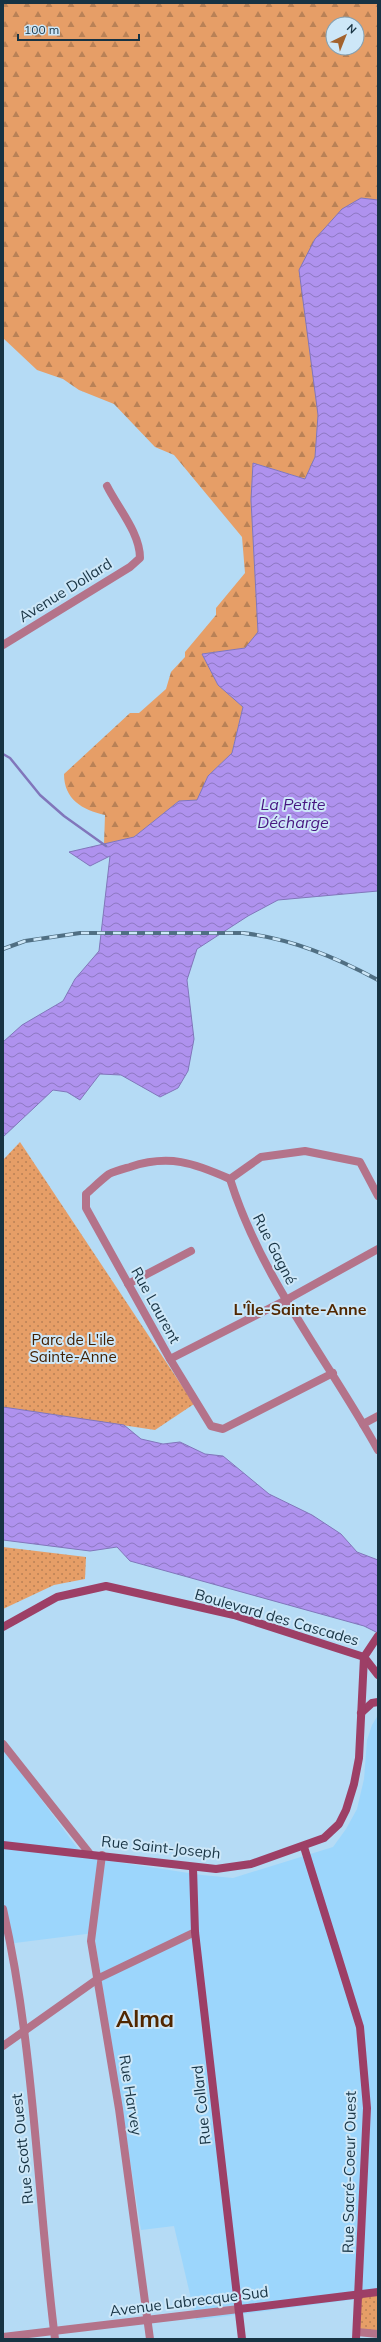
<svg xmlns="http://www.w3.org/2000/svg" width="381" height="2342" viewBox="0 0 381 2342" font-family="Mulish,sans-serif">
  <style>
    .built { fill: #9cd6fc }
    .forest { fill: url(#forest-firs); fill-rule: evenodd }
    .park { fill: url(#park-dots) }
    .water { fill: url(#water-waves); stroke: #8176bb }
    .lines { fill: none; stroke-linecap: round; stroke-linejoin: round }
    .stream { stroke: #8176bb; stroke-width: 2.5 }
    .street { stroke: #b4738a; stroke-width: 8 }
    .secondary { stroke: #9d3f66; stroke-width: 8 }
    .rail-casing { stroke: #506f83; stroke-width: 4 }
    .rail { stroke: #cde7f8; stroke-width: 2.5; stroke-dasharray: 8; stroke-linecap: butt }
    .labels { text-anchor: middle; dominant-baseline: central; stroke-width: 4; stroke-linejoin: round; paint-order: stroke }
    .street-label { font-size: 15px; fill: #173343; stroke: #cde7f8 }
    .park-label { font-size: 15px; fill: #412002; stroke: #cde7f8 }
    .water-label { font-size: 16px; font-style: italic; fill: #471681; stroke: #cde7f8 }
    .neighbourhood-label { font-size: 16px; font-weight: bold; fill: #512700; stroke: #cde7f8 }
    .town-label { font-size: 23px; font-weight: bold; fill: #512700; stroke: #cde7f8 }
  </style>
  <defs>
    <pattern id="forest-firs" width="22" height="20" patternUnits="userSpaceOnUse"><rect width="22" height="20" fill="#e69e67"/><path d="M5 1l3.5 6h-7zM16 11l3.5 6h-7z" fill="#b98156"/></pattern>
    <pattern id="park-dots" width="8" height="8" patternUnits="userSpaceOnUse"><rect width="8" height="8" fill="#e69e67"/><path d="M2 2h.1M6 6h.1" fill="none" stroke="#b98156" stroke-width="1.8" stroke-linecap="round"/></pattern>
    <pattern id="water-waves" width="16" height="10" patternUnits="userSpaceOnUse"><rect width="16" height="10" fill="#af92ee"/><path d="M0 5q4-4 8 0t8 0" fill="none" stroke="#8d78c2"/></pattern>
  </defs>
  <rect width="100%" height="100%" fill="#b5dbf5"/>
  <path class="built" d="M378 1715V2294L357 2299 196 2320 174 2226 141 2230 94 1933 7 1944 3 1929V1748L84 1857 202 1875 233 1878 333 1847 346 1829 357 1809 364 1779 367 1740 372 1725Z"/>
  <path class="forest" d="M3 3H378V200L361 198 318 415 315 457 305 479 253 463 251 500 258 632 246 648 202 654 218 685 243 707 232 753 208 776 197 800 179 801 134 837 104 844 105 815C82 810 64 799 64 774L130 713H139L166 689 171 672 185 657V652L216 615V608L245 573 242 537 174 455 155 447 114 404 79 390 63 379 37 370 3 338ZM333 24H357V48H333Z"/>
  <g class="park">
    <path d="M20 1142 194 1404 155 1430 3 1407V1160Z"/>
    <path d="M3 1547 86 1557 85 1579 54 1585 3 1609Z"/>
    <path d="M378 2292V2334L357 2332 360 2295Z"/>
  </g>
  <g class="water">
    <path d="M361 198 378 200V891L278 900 248 916 197 949 187 980 194 1039 188 1071 178 1088 160 1097 121 1075 100 1074 80 1100 67 1092 53 1090 3 1137V1042L22 1025 63 1001 75 979 99 951 110 856 90 866 69 852 134 837 179 801 197 800 208 776 232 753 243 707 218 685 202 654 245 648 258 632 251 500 253 463 305 479 315 457 318 415 299 270 315 239 342 209Z"/>
    <path d="M3 1407 124 1425 141 1439 163 1444 180 1442 205 1454 223 1456 269 1494 312 1515 341 1534 357 1552 378 1560V1633L364 1626 130 1561 117 1547 90 1551 3 1540Z"/>
  </g>
  <g class="lines">
    <path class="stream" d="M3 754 10 758 40 795 64 816 106 846"/>
    <g class="street">
      <path d="M3 645 130 567 140 558C140 533 118 508 107 486"/>
      <path d="M230 1179C261 1278 328 1360 378 1450"/>
      <path d="M128 1284 191 1251"/>
      <path d="M170 1359 286 1300 378 1249"/>
      <path d="M333 1373 223 1429 211 1426 170 1359 86 1208V1194C93 1188 101 1180 109 1174 115 1171 123 1169 130 1167 169 1154 194 1163 230 1179L261 1157 305 1151 360 1162 378 1196"/>
      <path d="M363 1424 378 1416"/>
      <path d="M3 1744 90 1854"/>
      <path d="M102 1855 91 1941 119 2109 150 2339"/>
      <path d="M3 1909C35 2050 37 2196 55 2339"/>
      <path d="M3 2046 99 1978 195 1932"/>
      <path d="M357 2332 378 2334"/>
      <path d="M3 2337 239 2309"/>
    </g>
    <g class="secondary">
      <path d="M3 1627 57 1597 106 1586 234 1615 364 1657 378 1675"/>
      <path d="M361 1713 372 1703 378 1702"/>
      <path d="M3 1845 216 1869 251 1864 324 1838 339 1824 346 1810 354 1784 359 1758 364 1657 378 1636"/>
      <path d="M304 1847 360 2027 367 2108 356 2339"/>
      <path d="M193 1868 195 1932 242 2339"/>
      <path d="M239 2309 378 2292"/>
    </g>
    <g class="rail-casing">
      <path id="rail" d="M3 949 25 941 80 933H243C292 939 335 957 378 980"/>
    </g>
    <use href="#rail" class="rail"/>
  </g>
  <g class="labels">
    <g class="street-label">
      <text transform="translate(65 590) rotate(-32)">Avenue Dollard</text>
      <text transform="translate(275 1249) rotate(63)">Rue Gagné</text>
      <text transform="translate(156 1305) rotate(61)">Rue Laurent</text>
      <text transform="translate(277 1617) rotate(16)">Boulevard des Cascades</text>
      <text transform="translate(161 1847) rotate(6)">Rue Saint-Joseph</text>
      <text transform="translate(131 2095) rotate(81)">Rue Harvey</text>
      <text transform="translate(201 2105) rotate(-96)">Rue Collard</text>
      <text transform="translate(22 2149) rotate(-96)">Rue Scott Ouest</text>
      <text transform="translate(349 2172) rotate(-89)">Rue Sacré-Coeur Ouest</text>
      <text transform="translate(189 2301) rotate(-7)">Avenue Labrecque Sud</text>
    </g>
    <g class="park-label">
      <text x="73" y="1339">Parc de L'ile<tspan x="73" dy="17">Sainte-Anne</tspan></text>
    </g>
    <g class="water-label">
      <text x="293" y="804">La Petite<tspan x="293" dy="18">Décharge</tspan></text>
    </g>
    <g class="neighbourhood-label">
      <text x="300" y="1309">L'Île-Sainte-Anne</text>
    </g>
    <g class="town-label">
      <text x="145" y="2018">Alma</text>
    </g>
  </g>
  <rect width="381" height="2342" fill="none" stroke="#173343" stroke-width="8"/>
  <g transform="translate(345 36) rotate(43)"><circle r="19" fill="#cde7f8" stroke="#849fb0"/>
  <path d="M0-3L7 15L0 10L-7 15Z" fill="#a3622d"/>
  <text y="-6" font-size="11" font-weight="bold" text-anchor="middle" fill="#173343">N</text>
  </g>
  <path d="M18 34v6h121v-6" fill="none" stroke="#173343" stroke-width="2"/>
  <text x="24" y="34" font-size="12" fill="#173343" stroke="#cde7f8" stroke-width="3" paint-order="stroke">100 m</text>
</svg>
